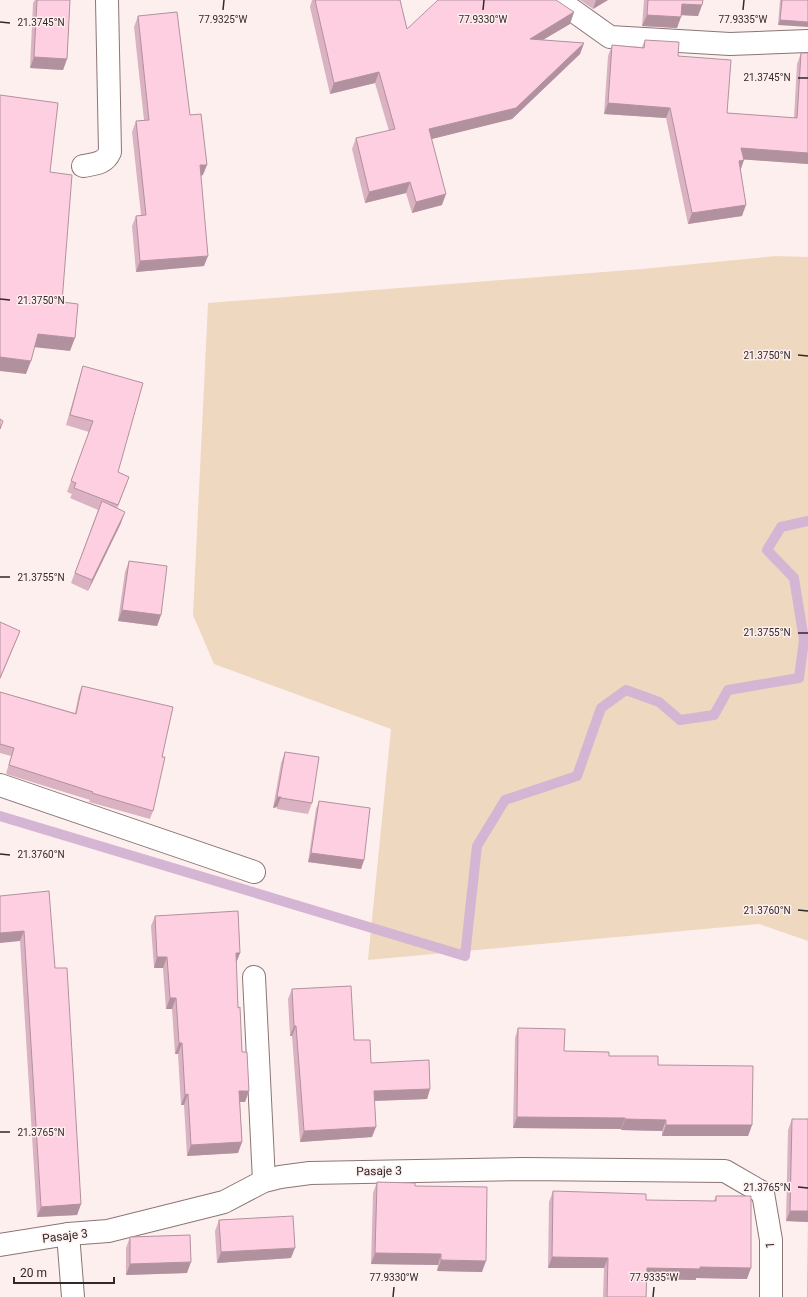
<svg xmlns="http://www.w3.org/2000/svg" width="808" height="1297" viewBox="0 0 808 1297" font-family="Roboto,sans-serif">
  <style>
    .green { fill: #eed8bf }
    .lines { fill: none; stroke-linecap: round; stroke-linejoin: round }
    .stream { stroke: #d5b5d4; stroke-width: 10 }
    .minor-casing { stroke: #8a7574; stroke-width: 24 }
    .minor { stroke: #fff; stroke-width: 22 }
    .wall { fill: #dab2c2 }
    .shaded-wall { fill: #b2919e }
    .building { fill: #fecfe1; stroke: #b2919e }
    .ticks { fill: none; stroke: #312828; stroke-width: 1.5 }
    .labels { text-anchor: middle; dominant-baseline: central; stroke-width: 3; stroke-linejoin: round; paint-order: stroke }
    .street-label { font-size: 12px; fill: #312828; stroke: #feefef }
    .ticks-label { font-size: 10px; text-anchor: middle; fill: #312828; stroke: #feefef; stroke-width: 3; stroke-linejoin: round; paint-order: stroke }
  </style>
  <rect width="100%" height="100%" fill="#feefef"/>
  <path class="green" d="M776 256 808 257V941L759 924 368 960 391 729 214 664 193 615 208 303 642 269Z"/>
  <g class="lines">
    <path class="stream" d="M0 816 465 956 477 846 505 800 577 776 601 708 626 690 659 702 680 720 714 715 728 690 799 678 804 640 794 578 767 550 781 527 808 521"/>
    <g class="minor-casing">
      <g id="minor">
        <path d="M558 0 610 37 730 44 808 41"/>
        <path d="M83 166C94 164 105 164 110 152L107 0"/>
        <path d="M0 785 254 872"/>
        <path d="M254 977 264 1181"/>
        <path d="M68 1234 73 1297"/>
        <path d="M0 1245 68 1234 108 1231 224 1202 264 1181 280 1177 310 1173 524 1169 725 1171 763 1193 771 1240V1297"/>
      </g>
    </g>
    <use href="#minor" class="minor"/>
  </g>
  <g class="wall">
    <path d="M35 0H70L67 59 63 70 30 68 33 3Z"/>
    <path d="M312 0H400L407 29 574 12 570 24 542 40 584 43 580 54 512 119 431 139 442 205 412 213 406 193 365 203 352 149 356 138 389 131 375 83 330 94 310 7Z"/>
    <path d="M580 0H608L593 9Z"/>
    <path d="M644 0H703L702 5 698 16 681 15 677 28 642 26Z"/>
    <path d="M780 0H808L778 25Z"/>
    <path d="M138 16 190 115 203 175 201 176 204 266 136 272 132 226 136 216 141 215 132 132 136 121 144 120 134 27Z"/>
    <path d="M645 40 678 56 727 113 794 118 797 64 801 53 808 164 744 159 741 169 742 216 688 224 666 118 604 114 608 56 612 45 642 47Z"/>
    <path d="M83 366 118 472 129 477 117 509 121 523 88 591 71 583 98 510 70 498 72 494 67 492 89 432 66 425 80 376Z"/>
    <path d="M129 561 161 615 157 626 118 621 125 572Z"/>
    <path d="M82 686 162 757 153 811 150 819 89 802 90 800 6 774 11 756 0 753V692L75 713 79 694Z"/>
    <path d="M285 752 312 803 308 814 277 809V807L273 808 281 763Z"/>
    <path d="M319 801 364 860 361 869 308 862 316 809Z"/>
    <path d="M0 896 55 968 81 1204 77 1215 37 1217 20 941Z"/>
    <path d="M155 916 240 953 236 963 238 1008 242 1052 249 1091 245 1102H240L242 1142 238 1153 187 1156 184 1105H181L178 1054H175L172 1009H166L163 968H154L151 926Z"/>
    <path d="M292 989 354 1040 371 1063 430 1089 427 1099 374 1101 372 1137 300 1142 292 1036H290L288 999Z"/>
    <path d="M518 1028 564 1051 609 1056 658 1065 752 1125 748 1136H662V1131L621 1130V1129L513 1128 515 1038Z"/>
    <path d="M792 1119H808V1297H807L808 1222 786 1221 788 1130Z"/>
    <path d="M377 1182 415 1186 482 1272 437 1271 438 1265 371 1264 373 1193Z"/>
    <path d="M553 1191 646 1200 714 1201 716 1196 747 1279 696 1278V1280L647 1279 646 1297H603L604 1268H548L549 1202Z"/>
    <path d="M219 1220 291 1258 217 1263 215 1231Z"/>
    <path d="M130 1237 187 1273 126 1275V1248Z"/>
  </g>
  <g class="shaded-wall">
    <path d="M596 0H608L593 9Z"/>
    <path d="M682 4 702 5 698 16 678 15Z"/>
    <path d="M574 12 570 24 526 50 530 39Z"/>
    <path d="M647 15 681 17 677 28 642 26Z"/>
    <path d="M780 20 808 22V27L778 25Z"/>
    <path d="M584 43 580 54 512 119 424 141 429 129Z"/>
    <path d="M34 57 67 59 63 70 30 68Z"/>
    <path d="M379 72 375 83 330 94 334 83Z"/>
    <path d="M608 103 670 108 666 118 604 114Z"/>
    <path d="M741 148 808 153V164L737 159Z"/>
    <path d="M744 160 740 171 739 161Z"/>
    <path d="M200 165H207L203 175 196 176Z"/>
    <path d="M410 182 406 193 365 203 369 192Z"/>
    <path d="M446 194 442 205 412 213 416 202Z"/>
    <path d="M746 205 742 216 688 224 692 213Z"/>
    <path d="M208 256 204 266 136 272 140 261Z"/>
    <path d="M38 334 75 338 70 351 33 347Z"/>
    <path d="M0 357 31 361 26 374 0 371Z"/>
    <path d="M125 512 121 523 88 591 92 580Z"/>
    <path d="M122 610 161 615 157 626 118 621Z"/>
    <path d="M20 631 17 639 0 679V678Z"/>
    <path d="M277 797H281L277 807 273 808Z"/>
    <path d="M311 853 364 860 361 869 308 862Z"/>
    <path d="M24 931 20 941 0 943V933Z"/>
    <path d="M236 953H240L236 963Z"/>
    <path d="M157 957H167L163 968H154Z"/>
    <path d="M170 998H176L172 1009H166Z"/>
    <path d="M294 1026H296L292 1036H290Z"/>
    <path d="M179 1043H182L178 1054H175Z"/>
    <path d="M430 1089 427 1099 370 1101 374 1091Z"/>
    <path d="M239 1091H249L245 1102H235Z"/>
    <path d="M188 1094 184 1105H181L185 1095Z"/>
    <path d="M517 1117 625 1118 621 1129 513 1128Z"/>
    <path d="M625 1119 666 1120 662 1131 621 1130Z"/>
    <path d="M666 1125H752L748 1136H662Z"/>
    <path d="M376 1127 372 1137 300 1142 304 1131Z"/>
    <path d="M242 1142 238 1153 187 1156 191 1145Z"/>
    <path d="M81 1204 77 1215 37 1217 41 1207Z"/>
    <path d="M790 1211H808V1222L786 1221Z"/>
    <path d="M295 1248 291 1258 217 1263 221 1252Z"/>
    <path d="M375 1253 441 1254 438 1265 371 1264Z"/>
    <path d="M552 1257 608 1258 604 1268H548Z"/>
    <path d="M441 1260 486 1261 482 1272 437 1271Z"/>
    <path d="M191 1262 187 1273 126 1275 130 1264Z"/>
    <path d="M700 1267 751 1268 747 1279 696 1278V1280L643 1279 647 1268Z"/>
  </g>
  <g class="building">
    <path d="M37 0H70L67 59 34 57Z"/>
    <path d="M315 0H400L407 29 438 0H556L574 12 530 39 584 43 516 108 429 129 446 194 416 202 410 182 369 192 356 138 395 129 379 72 334 83Z"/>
    <path d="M648 0H703L702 5 682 4 681 17 647 15Z"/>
    <path d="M782 0H808V22L780 20Z"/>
    <path d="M177 12 190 115 201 114 207 165H200L208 256 140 261 136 216 146 215 136 121 149 120 138 16Z"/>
    <path d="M645 40 679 42 678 56 731 60 727 113 797 118 801 53H808V153L741 148 744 160 739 161 746 205 692 213 670 108 608 103 612 45 644 48Z"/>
    <path d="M0 95 58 103 50 172 72 175 62 302 78 304 75 338 38 334 31 361 0 357Z"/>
    <path d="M83 366 143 383 118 472 129 477 118 505 74 488 76 483 71 481 93 421 70 415Z"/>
    <path d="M0 419 3 421 0 429Z"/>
    <path d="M102 501 125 512 92 580 75 573Z"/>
    <path d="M129 561 167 566 161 615 122 610Z"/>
    <path d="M0 622 20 631 0 678Z"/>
    <path d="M82 686 173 707 162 757H165L153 811 92 793 93 792 9 765 14 748 0 744V692L76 714Z"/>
    <path d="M285 752 319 757 312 803 281 798V797H277Z"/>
    <path d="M319 801 370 808 364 860 311 853Z"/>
    <path d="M49 891 55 968H67L81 1204 41 1207 24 931 0 933V896Z"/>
    <path d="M238 911 240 953H236L238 1008 240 1007 242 1052H247L249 1091H239L242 1142 191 1145 188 1094 185 1095 182 1043H179L176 998H170L167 957H157L155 916Z"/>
    <path d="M351 986 354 1040H370L371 1063 429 1060 430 1089 374 1091 376 1127 304 1131 296 1026H294L292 989Z"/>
    <path d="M518 1028 565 1029 564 1051 609 1052V1056H658V1065L753 1066 752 1125H666V1120L625 1119V1118L517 1117Z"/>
    <path d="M792 1119H808V1211H790Z"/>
    <path d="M377 1182 415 1183V1186L487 1187 486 1261 441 1260V1254L375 1253Z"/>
    <path d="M553 1191 646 1194V1200L716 1201V1196H751V1268L700 1267V1269L647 1268 646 1297H607L608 1258 552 1257Z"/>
    <path d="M293 1216 295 1248 221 1252 219 1220Z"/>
    <path d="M190 1235 191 1262 130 1264V1237Z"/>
  </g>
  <path class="ticks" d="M223 10 224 0M483 10 484 0M743 10 744 0M0 22 10 23M798 78H808M0 299 10 300M798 355 808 356M0 577H10M798 633H808M0 854 10 855M798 910 808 911M0 1132H10M798 1187 808 1188M393 1297 394 1287M653 1297 654 1287"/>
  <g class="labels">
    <g class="street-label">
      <text transform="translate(379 1171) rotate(-1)">Pasaje 3</text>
      <text transform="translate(65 1236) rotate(-7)">Pasaje 3</text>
      <text transform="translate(770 1245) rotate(-93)">1</text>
    </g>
  </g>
  <g class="ticks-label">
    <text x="223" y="23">77.9325°W</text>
    <text x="483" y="23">77.9330°W</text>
    <text x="743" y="23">77.9335°W</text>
    <text x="41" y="26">21.3745°N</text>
    <text x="767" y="81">21.3745°N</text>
    <text x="41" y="304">21.3750°N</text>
    <text x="767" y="359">21.3750°N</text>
    <text x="41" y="581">21.3755°N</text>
    <text x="767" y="636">21.3755°N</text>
    <text x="41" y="858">21.3760°N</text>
    <text x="767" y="914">21.3760°N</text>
    <text x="41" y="1136">21.3765°N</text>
    <text x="767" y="1191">21.3765°N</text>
    <text x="394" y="1281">77.9330°W</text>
    <text x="654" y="1281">77.9335°W</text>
  </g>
  <path d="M14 1277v6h100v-6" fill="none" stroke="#312828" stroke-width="2"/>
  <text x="20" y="1277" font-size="12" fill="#312828" stroke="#feefef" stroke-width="3" paint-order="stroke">20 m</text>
</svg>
